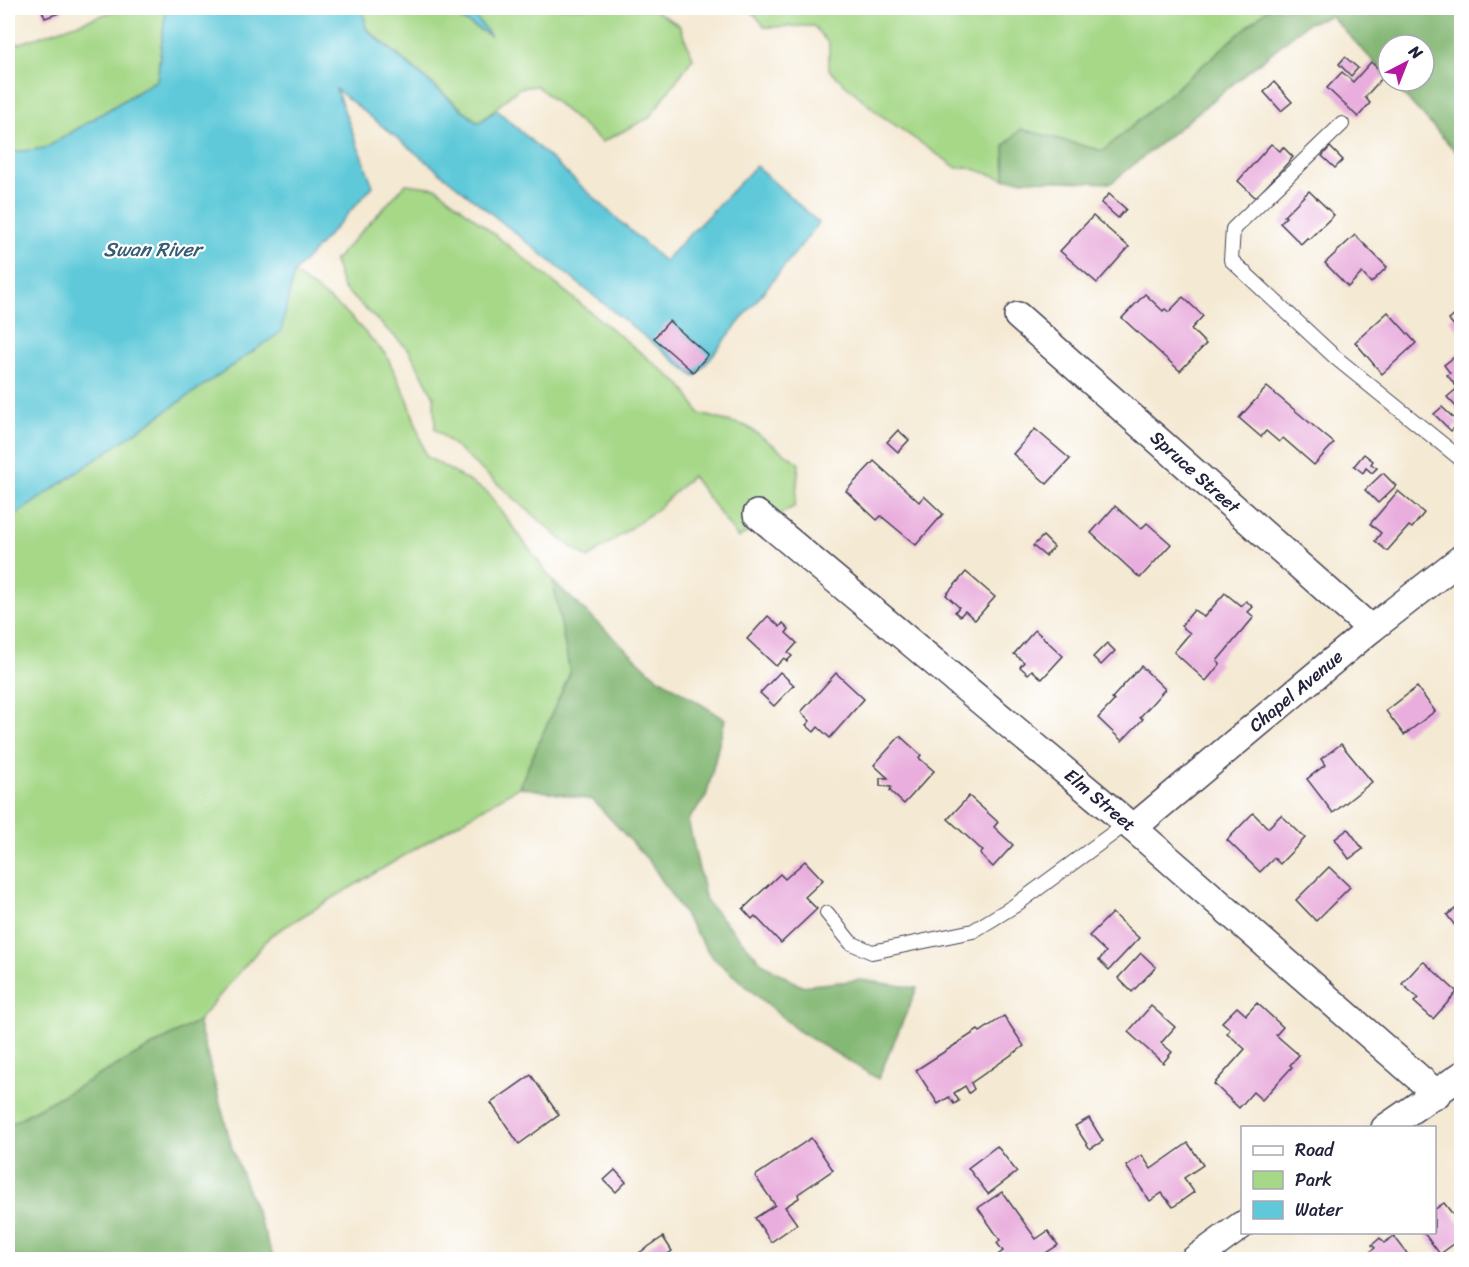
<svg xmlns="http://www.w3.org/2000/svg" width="1469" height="1267" viewBox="0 0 1469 1267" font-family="Sriracha,sans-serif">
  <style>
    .green { fill: #a6d888; stroke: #647d62; stroke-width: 1.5 }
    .forest { fill: #84b874; stroke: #536d58; stroke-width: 1.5 }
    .water { fill: #5fc9d9; stroke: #40768a; stroke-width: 1.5 }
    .building { fill: #e9aedd }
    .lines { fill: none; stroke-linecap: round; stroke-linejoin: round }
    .service-casing { stroke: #424052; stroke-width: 16 }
    .minor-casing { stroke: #424052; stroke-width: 30 }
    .service { stroke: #fff; stroke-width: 14 }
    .minor { stroke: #fff; stroke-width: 27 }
    .labels { text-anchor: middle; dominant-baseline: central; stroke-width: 4.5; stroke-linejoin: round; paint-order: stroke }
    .street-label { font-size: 18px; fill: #22223b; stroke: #fff }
    .water-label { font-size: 20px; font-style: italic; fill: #375c72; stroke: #fff }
  </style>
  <rect width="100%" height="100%" fill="#fff"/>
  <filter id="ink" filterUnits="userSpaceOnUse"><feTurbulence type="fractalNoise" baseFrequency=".0167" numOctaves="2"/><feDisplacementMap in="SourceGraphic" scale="12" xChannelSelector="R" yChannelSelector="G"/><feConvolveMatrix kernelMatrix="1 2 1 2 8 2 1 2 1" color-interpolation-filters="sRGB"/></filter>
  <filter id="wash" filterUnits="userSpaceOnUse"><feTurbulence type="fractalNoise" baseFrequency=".008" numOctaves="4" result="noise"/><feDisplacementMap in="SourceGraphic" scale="24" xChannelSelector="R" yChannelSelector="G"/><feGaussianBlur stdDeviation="1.35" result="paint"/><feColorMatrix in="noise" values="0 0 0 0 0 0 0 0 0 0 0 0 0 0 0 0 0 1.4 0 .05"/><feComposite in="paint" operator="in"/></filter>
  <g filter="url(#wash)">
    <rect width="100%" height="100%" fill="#f4e9d3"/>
    <g class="green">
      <path d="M123 8H166L157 80 46 148 8 153V34L18 44Z"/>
      <path d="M363 8H442L489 35 468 8H651L679 25 693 58 649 118 602 142 537 86 519 88 479 123 366 28Z"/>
      <path d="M749 8H1269L1103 151 1021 129 1004 146 1005 179 967 167 957 168 879 114 829 70V44L814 26 765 27Z"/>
      <path d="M406 184 437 188 682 386 700 414 746 426 799 463 795 506 738 538 692 476 656 510 588 558 564 542 435 429 434 397 409 350 343 288 334 261Z"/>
      <path d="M294 273 346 312 386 355 408 400 426 456 487 492 553 581 570 673 519 787 271 935 198 1021 8 1125V520L280 332Z"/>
    </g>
    <g class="forest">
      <path d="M1269 8H1461V157L1391 81H1424V45H1388V77L1331 16 1308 23 1111 183 1005 179 1004 146 1021 129 1103 151Z"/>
      <path d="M553 581 654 675 725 719 706 797 688 820 706 901 762 963 801 986 861 980 917 988 878 1079 797 1030 711 956 650 862 593 800 519 787 570 673Z"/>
      <path d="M198 1021 232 1148 274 1259H8V1125Z"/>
    </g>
    <g class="water">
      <path d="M166 8H363L366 29 478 123 497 110 664 261 756 166 819 223 695 377 336 89 373 186 294 273 281 332 8 520V153L46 148 157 80Z"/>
      <path d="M442 8H468L491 36Z"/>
    </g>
    <g id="blocks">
      <g class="building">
        <path d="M41 8H61L62 12 45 18Z"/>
        <path d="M1345 57 1358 68 1351 76 1339 64Z"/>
        <path d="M1371 62 1385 75 1365 97 1370 103 1358 117 1327 88 1342 72 1353 82Z"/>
        <path d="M1274 82 1292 102 1281 111 1264 92Z"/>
        <path d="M1271 144 1280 151 1283 147 1293 157 1256 198 1238 181Z"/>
        <path d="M1330 147 1343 160 1335 168 1322 156Z"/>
        <path d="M1309 191 1334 215 1309 239 1307 238 1301 244 1280 223 1286 217 1284 216Z"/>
        <path d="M1109 194 1126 209 1118 218 1101 203Z"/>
        <path d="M1093 216 1129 247 1097 283 1060 251Z"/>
        <path d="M1355 235 1387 267 1371 283 1362 273 1348 287 1325 263Z"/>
        <path d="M1145 294 1163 311 1165 309 1169 312 1183 297 1203 316 1191 329 1206 344 1180 371 1122 318Z"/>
        <path d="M1388 312 1416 343 1382 374 1355 342Z"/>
        <path d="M1457 313 1462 318V334L1449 320Z"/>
        <path d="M669 321 708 355 693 372 654 338Z"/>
        <path d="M1462 351V413L1447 397 1460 386 1458 383 1456 386 1447 375 1450 373 1444 365Z"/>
        <path d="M1267 387 1334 443 1314 465 1283 438 1279 442 1266 431 1261 437 1239 418Z"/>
        <path d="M1442 407 1459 423 1451 431 1434 414Z"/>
        <path d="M1035 429 1070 459 1047 484 1013 454Z"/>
        <path d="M898 430 909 440 898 452 887 442Z"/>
        <path d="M1364 454 1373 461 1371 464 1377 468 1372 473 1366 468 1363 473 1354 466Z"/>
        <path d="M874 461 919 502 924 496 943 514 916 545 881 516 877 520 846 491Z"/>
        <path d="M1383 473 1396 486 1378 503 1365 490Z"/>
        <path d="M1398 491 1424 513 1412 528 1409 526 1387 551 1375 541 1381 533 1370 524Z"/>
        <path d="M1115 506 1141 529 1147 523 1171 544 1140 578 1091 533Z"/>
        <path d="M1043 536 1054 547 1045 556 1033 546Z"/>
        <path d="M966 572 995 597 975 620 965 611 960 616 955 612 959 607 946 595Z"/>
        <path d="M1225 593 1241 606 1246 601 1253 607 1248 612 1254 617 1217 661 1220 664 1206 681 1174 652 1190 633 1181 626 1194 610 1204 617Z"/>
        <path d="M768 616 780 627 783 623 789 629 786 633 797 643 788 653 792 656 787 661 784 658 776 666 747 639Z"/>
        <path d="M1035 630 1063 656 1042 679 1032 670 1028 674 1020 667 1024 662 1014 654Z"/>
        <path d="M1107 643 1115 651 1101 665 1093 657Z"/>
        <path d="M1141 666 1165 689 1140 717 1143 719 1122 741 1098 718 1114 701 1112 698Z"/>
        <path d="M780 672 794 685 774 706 760 693Z"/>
        <path d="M836 673 864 699 830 738 818 727 814 732 806 725 810 721 801 712Z"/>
        <path d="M1417 687 1435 711 1404 735 1386 711Z"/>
        <path d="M900 736 921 755 919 758 934 771 904 804 890 791 891 787 880 786V778H888L874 765Z"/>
        <path d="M1341 744 1372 782 1333 813 1307 779 1325 765 1321 759Z"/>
        <path d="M969 796 998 822 994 827 1013 845 993 867 980 854 983 851 948 819Z"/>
        <path d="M1253 813 1268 828 1281 815 1305 838 1280 864 1274 858 1260 872 1227 840Z"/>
        <path d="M1348 829 1363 849 1349 859 1335 839Z"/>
        <path d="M805 861 823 880 805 897 817 909 781 943 755 916 752 919 743 909 780 874 785 879Z"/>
        <path d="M1329 867 1350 887 1316 921 1296 900Z"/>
        <path d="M1462 904V935L1447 915Z"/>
        <path d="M1112 913 1139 938 1109 970 1099 960 1106 952 1089 936Z"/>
        <path d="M1141 953 1156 967 1132 992 1118 978Z"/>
        <path d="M1423 961 1457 992 1433 1019 1414 1002 1418 998 1402 984Z"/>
        <path d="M1257 1003 1283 1027 1276 1035 1299 1055 1290 1065 1292 1067 1262 1100 1253 1092 1239 1108 1214 1084 1245 1049 1227 1033 1230 1029 1222 1022 1237 1007 1246 1015Z"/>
        <path d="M1151 1006 1175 1027 1161 1043 1172 1052 1163 1063 1128 1032Z"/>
        <path d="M1004 1016 1024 1046 971 1083 974 1089 969 1093 965 1086 954 1093 959 1101 954 1104 949 1097 938 1104 916 1070 978 1030 980 1032Z"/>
        <path d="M531 1075 559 1115 519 1144 491 1103Z"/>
        <path d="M1089 1118 1103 1141 1090 1149 1075 1126Z"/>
        <path d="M811 1138 833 1170 798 1194 799 1198 785 1207 797 1224 771 1242 755 1218 775 1205 755 1176Z"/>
        <path d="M1188 1143 1203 1165 1184 1178 1194 1192 1173 1207 1162 1193 1150 1201 1126 1166 1142 1155 1151 1169Z"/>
        <path d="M997 1146 1017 1172 988 1194 968 1168Z"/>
        <path d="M615 1170 626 1182 616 1192 604 1180Z"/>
        <path d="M1002 1192 1036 1239 1048 1231 1058 1245 1046 1253 1050 1260H991L1003 1251 997 1243 1000 1240 978 1208Z"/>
        <path d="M1444 1203 1462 1226V1238L1440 1254 1423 1232H1434V1210Z"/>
        <path d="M1394 1236 1412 1260H1360L1375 1248 1372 1245 1380 1238 1384 1243Z"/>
        <path d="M663 1237 672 1251 659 1260H639L636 1255Z"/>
      </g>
    </g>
  </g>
  <g filter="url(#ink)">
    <use href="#blocks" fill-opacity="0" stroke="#424052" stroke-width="1.5"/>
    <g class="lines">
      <g class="service-casing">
        <g id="service">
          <path d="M1342 124 1233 229 1231 260 1336 358 1462 460"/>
          <path d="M827 913 851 943 872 952 973 931 1014 906 1127 823"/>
        </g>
      </g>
      <g class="minor-casing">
        <g id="minor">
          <path d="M1018 316 1371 629"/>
          <path d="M757 514 1133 828 1437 1094"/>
          <path d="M1133 828 1371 629 1462 558"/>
          <path d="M1385 1128 1462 1075"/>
          <path d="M1194 1260 1242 1225"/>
        </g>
      </g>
      <use href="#service" class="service"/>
      <use href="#minor" class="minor"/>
    </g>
  </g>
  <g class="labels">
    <g class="street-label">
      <text transform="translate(1195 472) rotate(42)">Spruce Street</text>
      <text transform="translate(1296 691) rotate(-40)">Chapel Avenue</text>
      <text transform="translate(1100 800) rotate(40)">Elm Street</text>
    </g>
    <g class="water-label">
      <text x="152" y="249">Swan River</text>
    </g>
  </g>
  <rect width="1469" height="1267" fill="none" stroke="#fff" stroke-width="30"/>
  <rect x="1241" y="1126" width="195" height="108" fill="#ffffff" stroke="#a7a7b1" stroke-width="1.5"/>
  <rect x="1253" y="1146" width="30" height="9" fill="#ffffff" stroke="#a7a7b1" stroke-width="1.5"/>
  <text x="1295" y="1156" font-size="18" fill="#22223b">Road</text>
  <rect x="1253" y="1171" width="30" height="18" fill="#a6d888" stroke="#a7a7b1" stroke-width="1.5"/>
  <text x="1295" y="1186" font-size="18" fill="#22223b">Park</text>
  <rect x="1253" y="1201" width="30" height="18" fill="#5fc9d9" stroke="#a7a7b1" stroke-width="1.5"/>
  <text x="1295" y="1216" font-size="18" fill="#22223b">Water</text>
  <g transform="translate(1406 63) rotate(42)"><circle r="28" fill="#ffffff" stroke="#a7a7b1" stroke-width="1.5"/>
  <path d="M0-4.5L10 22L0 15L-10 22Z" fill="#b5179e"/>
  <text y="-9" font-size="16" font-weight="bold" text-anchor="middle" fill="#22223b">N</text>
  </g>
</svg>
